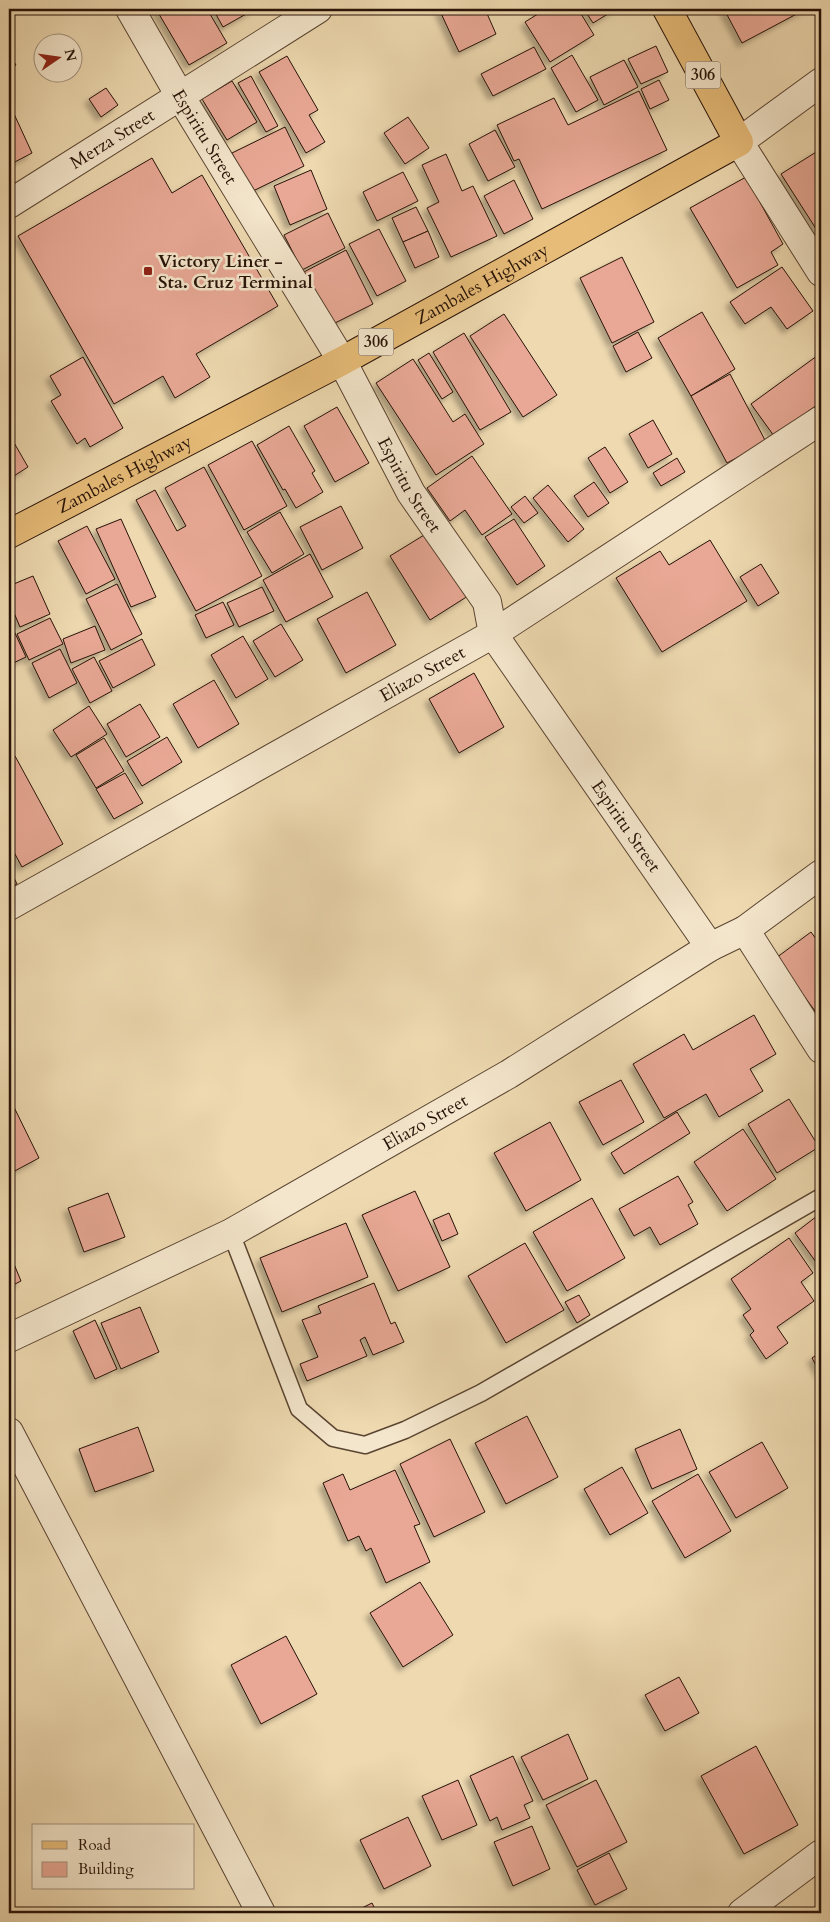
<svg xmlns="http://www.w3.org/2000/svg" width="830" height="1922" viewBox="0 0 830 1922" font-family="Cardo,serif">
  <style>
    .building { fill: #e8a895; stroke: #271207; filter: url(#shadow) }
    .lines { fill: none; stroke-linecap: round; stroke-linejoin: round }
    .service-casing { stroke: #594431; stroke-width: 19 }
    .minor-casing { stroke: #594431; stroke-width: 30 }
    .tertiary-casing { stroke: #594431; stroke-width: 30 }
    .primary-casing { stroke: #271207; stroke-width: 30 }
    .service { stroke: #f4e6cc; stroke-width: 16 }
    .minor { stroke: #f4e6cc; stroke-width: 28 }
    .tertiary { stroke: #f4e6cc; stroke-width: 28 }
    .primary { stroke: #e7bc78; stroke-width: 28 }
    .poi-dot { fill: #8f2418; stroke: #f4e6cc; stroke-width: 2 }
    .labels { text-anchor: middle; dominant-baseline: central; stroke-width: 5; stroke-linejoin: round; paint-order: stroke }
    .shield { fill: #f4e6cc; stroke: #645242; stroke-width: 1 }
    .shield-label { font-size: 16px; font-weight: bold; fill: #271207 }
    .street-label { font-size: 18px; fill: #271207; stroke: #f4e6cc }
    .poi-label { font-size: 18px; font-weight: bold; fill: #271207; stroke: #f4e6cc; text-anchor: start }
  </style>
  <defs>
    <filter id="shadow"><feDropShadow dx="-4.5" dy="4.5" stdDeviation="2.5" flood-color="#0004"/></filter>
  </defs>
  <rect width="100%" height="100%" fill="#eed9b0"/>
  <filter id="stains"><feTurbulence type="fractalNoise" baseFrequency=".004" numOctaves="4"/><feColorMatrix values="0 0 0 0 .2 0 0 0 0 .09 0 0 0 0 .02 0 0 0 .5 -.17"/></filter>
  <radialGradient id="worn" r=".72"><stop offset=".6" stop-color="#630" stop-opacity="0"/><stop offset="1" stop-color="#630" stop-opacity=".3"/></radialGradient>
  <g class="building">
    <path d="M156 9H207L227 43 189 65Z"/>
    <path d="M213 9H255L223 27Z"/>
    <path d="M439 9H485L496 34 459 52Z"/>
    <path d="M546 9H578L594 35 550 62 525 22Z"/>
    <path d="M584 9H616L593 23Z"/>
    <path d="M724 9H806L742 43Z"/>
    <path d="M656 46 668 72 641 84 628 59Z"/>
    <path d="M534 47 546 69 493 96 481 74Z"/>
    <path d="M9 54 16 65 9 69Z"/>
    <path d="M572 55 598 100 576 112 551 68Z"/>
    <path d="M287 56 318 110 309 115 325 142 306 153 259 72Z"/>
    <path d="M624 60 638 87 604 105 590 77Z"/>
    <path d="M251 76 278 126 266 132 238 83Z"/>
    <path d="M659 80 669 100 650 109 641 89Z"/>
    <path d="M232 81 257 122 227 140 202 99Z"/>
    <path d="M106 88 118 105 101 117 89 99Z"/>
    <path d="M639 91 667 150 542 209 519 159 514 161 497 125 554 98 568 125Z"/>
    <path d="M9 103 32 153 9 165Z"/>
    <path d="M408 117 429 148 405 164 384 133Z"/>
    <path d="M285 127 304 166 251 192 232 153Z"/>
    <path d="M495 130 515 167 488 181 469 144Z"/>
    <path d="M821 149V235H820L781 174Z"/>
    <path d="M446 154 462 191 473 186 497 236 451 257 427 208 439 202 422 165Z"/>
    <path d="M152 158 172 193 202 175 278 306 196 354 210 377 175 398 163 376 114 404 18 236Z"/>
    <path d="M311 170 327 209 290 225 274 186Z"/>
    <path d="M403 172 418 201 377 221 363 192Z"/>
    <path d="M746 177 783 244 771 252 778 265 737 288 690 208Z"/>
    <path d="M514 180 533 219 504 234 484 196Z"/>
    <path d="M416 207 428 231 403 242 392 218Z"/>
    <path d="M328 213 345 248 302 270 284 235Z"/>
    <path d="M379 229 406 281 377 296 349 244Z"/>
    <path d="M428 231 439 257 415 268 403 242Z"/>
    <path d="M346 250 373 304 329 326 302 273Z"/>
    <path d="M622 257 654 322 612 343 580 278Z"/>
    <path d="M782 267 813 311 787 329 771 307 745 324 730 302Z"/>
    <path d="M702 312 735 369 691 396 658 338Z"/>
    <path d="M504 314 557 395 523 417 470 336Z"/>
    <path d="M638 332 652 358 626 372 613 346Z"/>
    <path d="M464 333 511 412 480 430 433 352Z"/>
    <path d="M429 353 453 392 442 399 418 360Z"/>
    <path d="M821 353V402L774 436 751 404Z"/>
    <path d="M83 357 123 428 90 447 85 438 77 444 51 401 61 395 50 376Z"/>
    <path d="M413 359 453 422 465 414 484 444 436 475 376 383Z"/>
    <path d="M730 374 766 442 727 463 691 396Z"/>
    <path d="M337 407 369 463 335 482 304 426Z"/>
    <path d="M653 420 672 454 648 468 629 434Z"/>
    <path d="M289 426 315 471 312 473 323 492 296 508 285 489 283 490 257 445Z"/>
    <path d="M9 434 28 467 9 479Z"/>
    <path d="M252 441 287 506 244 530 208 465Z"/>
    <path d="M605 447 628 482 610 493 588 458Z"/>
    <path d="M472 456 512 514 482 535 465 510 450 521 427 488Z"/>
    <path d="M677 458 685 472 661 486 653 473Z"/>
    <path d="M204 467 262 576 196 611 136 500 155 490 177 531 186 526 165 488Z"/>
    <path d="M594 482 609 503 588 517 574 496Z"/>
    <path d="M548 485 584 529 568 542 533 498Z"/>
    <path d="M525 496 538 513 524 523 511 507Z"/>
    <path d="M341 506 363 548 322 570 300 527Z"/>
    <path d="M280 512 304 554 272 573 247 532Z"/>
    <path d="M121 519 156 597 131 607 96 529Z"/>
    <path d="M514 519 545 566 517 585 485 537Z"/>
    <path d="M87 526 115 579 86 594 58 541Z"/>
    <path d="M429 532 468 596 430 620 390 556Z"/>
    <path d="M710 540 747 601 662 652 616 578 660 551 669 565Z"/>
    <path d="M310 554 333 597 286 622 263 580Z"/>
    <path d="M761 564 779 593 758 606 740 577Z"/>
    <path d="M33 576 50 614 20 627 9 601V586Z"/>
    <path d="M117 584 142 634 111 650 86 599Z"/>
    <path d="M262 587 274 611 239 627 227 603Z"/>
    <path d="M367 592 396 645 346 673 317 619Z"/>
    <path d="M223 602 234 625 206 638 195 615Z"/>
    <path d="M50 618 63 644 29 660 17 634Z"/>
    <path d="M9 620 26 657 9 665Z"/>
    <path d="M281 624 303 660 275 677 253 641Z"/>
    <path d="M95 626 105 650 71 663 63 639Z"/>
    <path d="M243 636 268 679 236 698 211 655Z"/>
    <path d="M142 639 155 665 113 688 99 661Z"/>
    <path d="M60 649 77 683 49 698 32 663Z"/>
    <path d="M94 657 112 691 90 703 72 669Z"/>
    <path d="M474 673 504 727 459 753 429 699Z"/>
    <path d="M214 680 239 724 198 748 173 704Z"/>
    <path d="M140 704 160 737 126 757 107 724Z"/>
    <path d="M89 706 107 734 71 757 53 730Z"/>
    <path d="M167 737 182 762 142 786 127 761Z"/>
    <path d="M104 738 124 771 96 788 76 755Z"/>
    <path d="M15 756 63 844 22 867 9 843V759Z"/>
    <path d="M125 773 143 803 114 819 96 789Z"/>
    <path d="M9 868 17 884 9 888Z"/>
    <path d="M811 932 821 946V1019L776 958Z"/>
    <path d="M754 1015 776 1054 750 1069 763 1091 719 1117 706 1094 664 1118 633 1064 684 1034 693 1050Z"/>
    <path d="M621 1080 644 1122 603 1145 579 1102Z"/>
    <path d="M9 1097 39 1158 9 1174Z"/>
    <path d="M789 1099 819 1147 777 1173 748 1124Z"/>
    <path d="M677 1112 690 1133 624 1174 611 1153Z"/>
    <path d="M550 1122 581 1180 526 1211 494 1153Z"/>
    <path d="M743 1129 776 1179 727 1211 694 1162Z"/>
    <path d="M678 1176 693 1202 688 1205 698 1224 660 1245 650 1227 634 1236 619 1209Z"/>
    <path d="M415 1191 450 1267 398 1291 362 1215Z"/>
    <path d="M108 1193 125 1237 84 1252 68 1208Z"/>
    <path d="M592 1198 625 1258 567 1291 533 1232Z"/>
    <path d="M449 1213 458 1234 442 1241 433 1220Z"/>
    <path d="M821 1213V1269L795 1233Z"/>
    <path d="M346 1223 368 1277 282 1312 260 1258Z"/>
    <path d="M789 1238 813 1273 801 1282 814 1301 777 1327 788 1343 766 1359 750 1335 754 1331 743 1315 751 1309 731 1279Z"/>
    <path d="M525 1243 564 1310 506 1343 468 1276Z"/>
    <path d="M9 1252 21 1281 9 1287Z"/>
    <path d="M374 1283 391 1324 395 1322 404 1342 373 1355 365 1337 360 1340 367 1356 307 1381 300 1364 318 1357 302 1320 321 1313 318 1306Z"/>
    <path d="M579 1295 590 1315 577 1323 565 1302Z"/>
    <path d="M140 1307 159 1352 121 1369 101 1323Z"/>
    <path d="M95 1320 117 1369 95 1379 73 1331Z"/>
    <path d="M821 1352V1375L812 1358Z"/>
    <path d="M527 1416 558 1477 506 1504 475 1443Z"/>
    <path d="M138 1427 154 1471 95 1492 79 1449Z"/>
    <path d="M680 1429 697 1469 652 1489 635 1449Z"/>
    <path d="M450 1439 485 1512 434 1537 400 1464Z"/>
    <path d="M762 1442 788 1488 736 1518 709 1472Z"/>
    <path d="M622 1467 648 1513 610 1535 584 1489Z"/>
    <path d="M395 1470 420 1524 414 1526 430 1562 386 1583 371 1548 366 1551 359 1536 348 1541 323 1483 343 1474 350 1490Z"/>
    <path d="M698 1474 731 1531 685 1558 652 1501Z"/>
    <path d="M420 1582 453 1635 403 1667 370 1613Z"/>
    <path d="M286 1636 317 1694 261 1724 231 1665Z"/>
    <path d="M679 1677 699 1713 665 1731 645 1695Z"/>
    <path d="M568 1734 588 1779 543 1800 521 1757Z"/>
    <path d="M756 1746 798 1825 744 1854 701 1776Z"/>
    <path d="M513 1756 533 1801 524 1805 530 1818 502 1830 497 1817 490 1821 470 1776Z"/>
    <path d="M458 1780 477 1825 442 1840 422 1796Z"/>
    <path d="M596 1780 627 1842 577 1867 546 1805Z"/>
    <path d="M408 1817 431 1866 384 1889 360 1840Z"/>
    <path d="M532 1826 550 1869 513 1886 494 1842Z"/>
    <path d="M609 1853 627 1889 595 1905 577 1870Z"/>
    <path d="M372 1903 377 1913H352Z"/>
  </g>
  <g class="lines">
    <g class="service-casing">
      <path id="service" d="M231 1233 299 1409 333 1438 365 1445 405 1430 481 1393 821 1197"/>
    </g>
    <g class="minor-casing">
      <g id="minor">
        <path id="s1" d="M130 9 180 96 342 361 411 493 487 602 493 634 710 947"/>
        <path d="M821 82 739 142 821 272"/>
        <path id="s2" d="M9 204 318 9"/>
        <path id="s3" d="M9 906 493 634 821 420"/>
        <path d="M745 930 821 1049"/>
        <path id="s4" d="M9 1338 231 1233 509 1074 710 947 745 930 821 874"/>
        <path d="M9 1432 261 1913"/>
      </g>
    </g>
    <g class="tertiary-casing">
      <path id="tertiary" d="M742 1913 821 1854"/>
    </g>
    <g class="primary-casing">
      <g id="primary">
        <path id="s5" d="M9 534 342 361 739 142 667 9"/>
      </g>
    </g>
    <use href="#service" class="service"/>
    <use href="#minor" class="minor"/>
    <use href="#tertiary" class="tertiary"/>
    <use href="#primary" class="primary"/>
  </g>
  <rect class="poi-dot" x="143" y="266" width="10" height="10" rx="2.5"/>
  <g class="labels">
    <g class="shield">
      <rect x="685.5" y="61.5" width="35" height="27" rx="4"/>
      <rect x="358.5" y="328.5" width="35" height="27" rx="4"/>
    </g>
    <g class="shield-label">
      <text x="703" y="75">306</text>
      <text x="376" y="342">306</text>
    </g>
    <g class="street-label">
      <text stroke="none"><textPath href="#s1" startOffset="148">Espiritu Street</textPath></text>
      <text stroke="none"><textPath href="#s2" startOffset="122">Merza Street</textPath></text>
      <text stroke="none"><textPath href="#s5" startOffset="535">Zambales Highway</textPath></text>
      <text stroke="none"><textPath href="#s5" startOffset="130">Zambales Highway</textPath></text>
      <text stroke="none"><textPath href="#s1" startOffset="552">Espiritu Street</textPath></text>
      <text stroke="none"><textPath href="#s3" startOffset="474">Eliazo Street</textPath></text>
      <text stroke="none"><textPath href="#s1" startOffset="959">Espiritu Street</textPath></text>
      <text stroke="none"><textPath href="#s4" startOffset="469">Eliazo Street</textPath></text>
    </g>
    <g class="poi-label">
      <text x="158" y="261">Victory Liner -<tspan x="158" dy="21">Sta. Cruz Terminal</tspan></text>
    </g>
  </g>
  <rect width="830" height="1922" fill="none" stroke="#eed9b0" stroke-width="30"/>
  <rect x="10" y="10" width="810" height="1902" fill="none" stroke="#271207" stroke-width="2.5"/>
  <rect x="15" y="15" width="800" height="1892" fill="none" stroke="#271207"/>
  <rect x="32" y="1824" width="162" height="65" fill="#f4e6cc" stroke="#a2917d"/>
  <rect x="42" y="1841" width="25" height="8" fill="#e7bc78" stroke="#a2917d"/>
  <text x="78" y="1850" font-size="15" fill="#271207">Road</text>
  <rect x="42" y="1862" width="25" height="15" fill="#e8a895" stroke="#a2917d"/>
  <text x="78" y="1874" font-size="15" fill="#271207">Building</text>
  <g transform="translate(58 58) rotate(77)"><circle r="24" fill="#f4e6cc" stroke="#a2917d"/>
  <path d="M0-4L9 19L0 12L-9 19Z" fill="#8f2418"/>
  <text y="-8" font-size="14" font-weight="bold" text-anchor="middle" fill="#271207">N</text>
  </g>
  <rect width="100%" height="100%" filter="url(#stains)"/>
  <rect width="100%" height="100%" fill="url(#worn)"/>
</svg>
